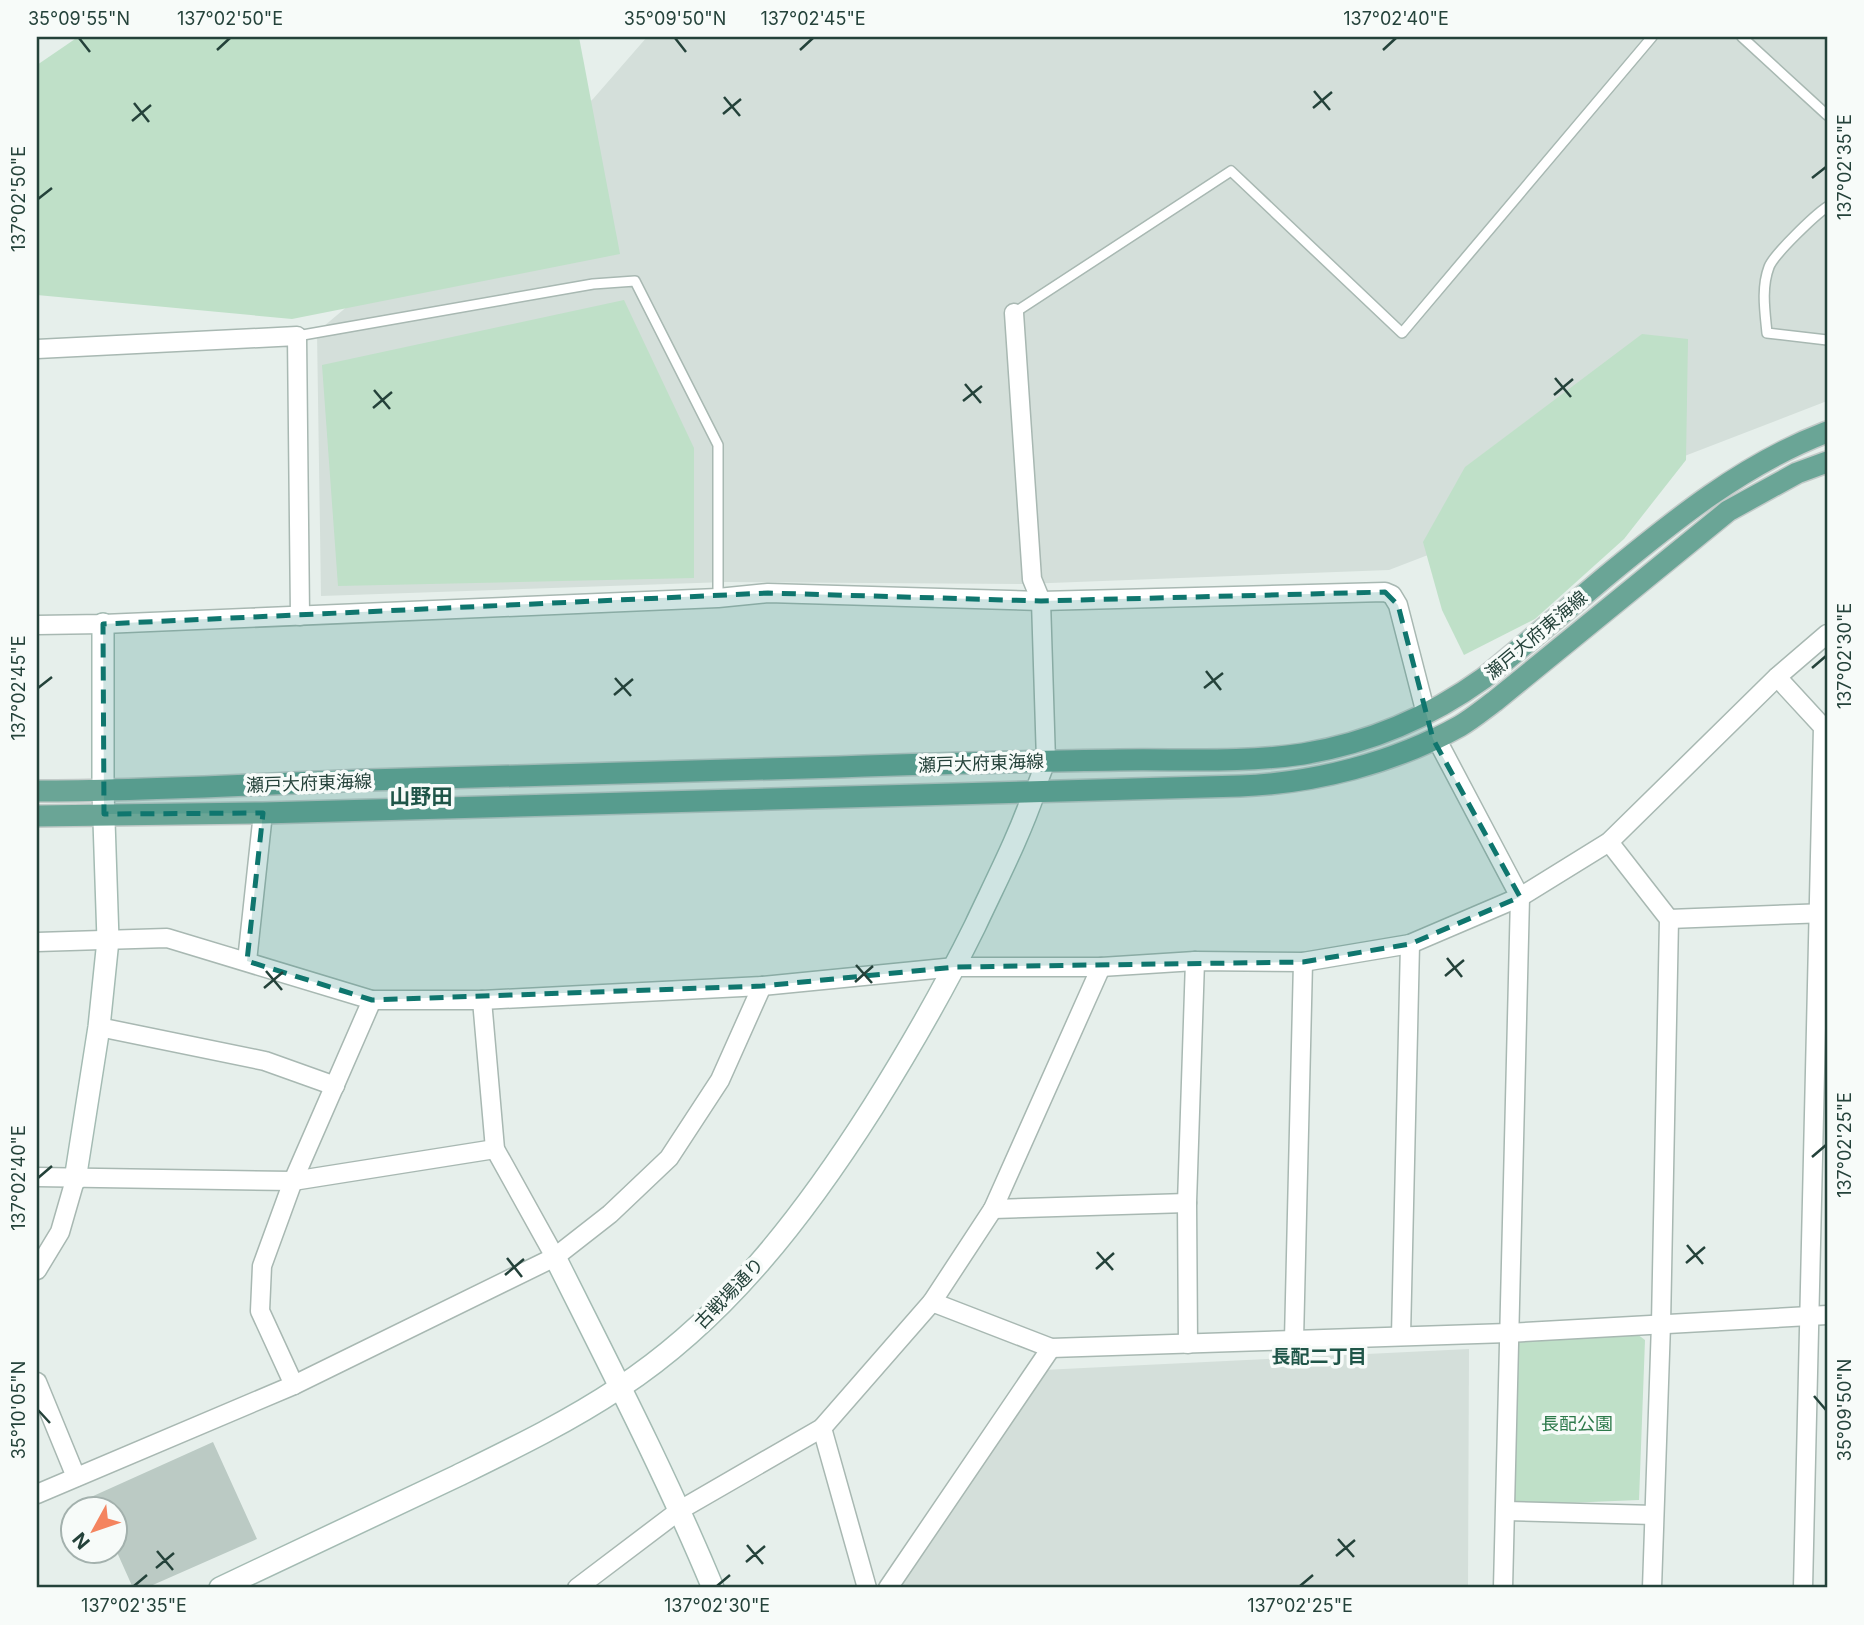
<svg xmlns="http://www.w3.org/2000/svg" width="1864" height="1625" viewBox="0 0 1864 1625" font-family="Inter,'Noto Sans JP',sans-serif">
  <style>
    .built { fill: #d4dfda }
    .green { fill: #bfe0c8 }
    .building { fill: #bbcac4 }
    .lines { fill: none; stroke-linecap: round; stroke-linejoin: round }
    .lane-casing { stroke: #a8b8b2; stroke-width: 12 }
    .street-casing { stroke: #a8b8b2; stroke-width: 21 }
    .secondary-casing { stroke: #a4bbb3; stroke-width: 24 }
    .primary-casing { stroke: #c2cac8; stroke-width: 24 }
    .lane { stroke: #fff; stroke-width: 9 }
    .street { stroke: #fff; stroke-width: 18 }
    .secondary { stroke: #fff; stroke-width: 21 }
    .primary { stroke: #6aa596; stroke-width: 21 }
    .marked { fill: #0f766e; fill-opacity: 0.2; stroke: #0f766e; stroke-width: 5; stroke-dasharray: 14 9; stroke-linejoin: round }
    .ticks { fill: none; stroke: #24423a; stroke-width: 2.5 }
    .labels { text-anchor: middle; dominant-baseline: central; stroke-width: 7; stroke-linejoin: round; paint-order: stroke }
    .street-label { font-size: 18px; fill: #24423a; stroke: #f7fbf9 }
    .park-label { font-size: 18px; fill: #2d7a4b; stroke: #f7fbf9 }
    .neighbourhood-label { font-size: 19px; font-weight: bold; fill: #1f5548; stroke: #f7fbf9 }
    .quarter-label { font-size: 21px; font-weight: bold; fill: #1f5548; stroke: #f7fbf9 }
    .neatline { fill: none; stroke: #24423a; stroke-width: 2.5 }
    .ticks-label { font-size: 18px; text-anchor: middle; fill: #24423a }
  </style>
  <rect width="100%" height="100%" fill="#e6efeb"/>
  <g class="built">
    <path d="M647 37H1827V401L1389 570 1024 584 726 582 321 596 317 332 593 99Z"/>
    <path d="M1469 1349 1468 1588H897L1043 1370Z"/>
  </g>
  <g class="green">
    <path d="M78 37H579L620 254 292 319 37 295V65Z"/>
    <path d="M624 300 694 448V578L338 586 322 365Z"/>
    <path d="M1642 334 1688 339 1686 460 1624 539 1535 619 1464 655 1442 610 1423 542 1465 467Z"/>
    <path d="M1633 1331 1645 1340 1639 1500 1516 1505 1512 1501 1514 1346 1520 1341Z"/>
  </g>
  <path class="building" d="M213 1442 257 1539 146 1588H133L116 1550V1509H97L91 1497Z"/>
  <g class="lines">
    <g class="lane-casing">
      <g id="lane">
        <path d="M1742 37 1827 115"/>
        <path d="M1827 207C1815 215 1774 254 1769 267 1761 288 1765 312 1767 333L1827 340"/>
        <path d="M1014 313 1231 171 1402 333 1652 37"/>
        <path d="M297 336 593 284 635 281 718 445V598"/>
      </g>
    </g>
    <g class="street-casing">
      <g id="street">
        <path d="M1014 313 1032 579 1041 601 1046 761 1035 790"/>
        <path d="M37 349 297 336 300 616"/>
        <path d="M37 625 103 624 718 598 768 593 1041 601 1385 592 1392 595 1398 605 1426 714"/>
        <path d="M1777 677 1823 727 1803 1588"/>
        <path d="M1436 738 1520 897 1503 1588"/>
        <path d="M1609 842 1669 919 1661 1324 1652 1588"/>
        <path d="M1669 919 1827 913"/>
        <path d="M37 942 167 938 372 1000H482L762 986 955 967H1101L1195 961 1303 962 1410 944 1520 897 1609 842 1777 677 1827 634"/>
        <path d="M247 961 263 813"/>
        <path d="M482 1000 495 1149 555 1257"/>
        <path d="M99 1027 265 1061 335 1086"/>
        <path d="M37 1177 293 1181 495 1149"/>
        <path d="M993 1209 1187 1203"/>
        <path d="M37 1270 60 1232 75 1180"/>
        <path d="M932 1302 1051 1348 1508 1333 1827 1315"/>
        <path d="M1401 1336 1410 944"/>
        <path d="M1294 1340 1303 962"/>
        <path d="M1188 1344 1187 1203 1195 961"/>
        <path d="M37 1382 76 1477"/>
        <path d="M294 1385 260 1311 262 1266 293 1181 372 1000"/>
        <path d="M822 1428 867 1588"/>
        <path d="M37 1494 294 1385 555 1257 610 1214 669 1158 720 1080 762 986"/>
        <path d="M1506 1511 1654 1515"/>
        <path d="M577 1588 680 1510 822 1428 932 1302 993 1209 1101 967"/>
        <path d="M888 1588 1051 1348"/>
      </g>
    </g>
    <g class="secondary-casing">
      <g id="secondary">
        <path d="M75 1180 99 1027 108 940 103 791V624"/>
        <path d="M555 1257C610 1367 666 1475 713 1588"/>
        <path d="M220 1588C299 1551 378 1514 457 1476 512 1449 568 1422 619 1388 726 1318 805 1214 873 1107 910 1048 944 989 975 926 996 881 1019 837 1035 790"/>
      </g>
    </g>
    <g class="primary-casing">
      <g id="primary">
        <path d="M37 791C147 791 257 784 368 780 525 775 682 771 839 767 932 764 1025 761 1119 760 1179 759 1242 763 1303 754 1369 743 1430 717 1484 678 1524 645 1564 612 1604 578 1673 521 1743 464 1827 432"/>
        <path d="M37 816 263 813 1240 786C1315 783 1394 763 1460 726 1472 719 1484 709 1495 701L1728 511 1797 473 1827 462"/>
      </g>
    </g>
    <use href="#lane" class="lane"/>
    <use href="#street" class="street"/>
    <use href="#secondary" class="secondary"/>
    <use href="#primary" class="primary"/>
  </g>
  <path class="marked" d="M1385 592 1398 605 1433 739 1520 897 1410 944 1303 962 955 967 762 986 372 1000 247 961 263 813 104 814 103 624 768 593 1041 601Z"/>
  <path class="ticks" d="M79 38 90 52M675 38 686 52M217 50 230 38M800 50 813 38M1383 50 1396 38M1314 91 1330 110M724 97 740 116M134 103 149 122M1313 108 1332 92M723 114 741 99M132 121 151 105M1812 178 1826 167M38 199 52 188M1555 378 1571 397M965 384 981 403M374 390 390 409M1554 395 1573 379M963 401 982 386M373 408 392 392M1812 668 1826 656M1206 671 1221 690M615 678 631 696M38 688 52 677M1204 688 1223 673M614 695 633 679M1447 958 1462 977M856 965 872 983M266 971 282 990M1445 976 1464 960M855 982 873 966M264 988 283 972M1812 1157 1826 1145M38 1178 52 1166M1687 1245 1703 1264M1097 1252 1113 1270M507 1258 522 1277M1686 1263 1705 1247M1096 1269 1114 1253M505 1275 524 1259M1814 1396 1826 1410M38 1410 50 1423M1338 1539 1354 1557M747 1545 763 1564M157 1551 173 1570M1336 1556 1355 1540M746 1562 765 1546M156 1568 174 1553M134 1586 147 1575M717 1586 730 1575M1300 1586 1313 1575"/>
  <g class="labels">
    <g class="street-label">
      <text transform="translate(1536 635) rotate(-40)">瀬戸大府東海線</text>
      <text transform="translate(981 763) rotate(-2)">瀬戸大府東海線</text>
      <text transform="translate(309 783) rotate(-2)">瀬戸大府東海線</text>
      <text transform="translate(729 1293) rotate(-46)">古戦場通り</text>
    </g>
    <g class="park-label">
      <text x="1577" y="1423">長配公園</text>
    </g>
    <g class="neighbourhood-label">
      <text x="1319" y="1356">長配二丁目</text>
    </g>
    <g class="quarter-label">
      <text x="421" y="796">山野田</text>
    </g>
  </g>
  <rect width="1864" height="1625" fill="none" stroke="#f7fbf9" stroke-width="77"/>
  <g transform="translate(94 1530) rotate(230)"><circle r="33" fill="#f7fbf9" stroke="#a3b1ad" stroke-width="2"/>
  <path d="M0-5L12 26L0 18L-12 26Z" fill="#f4845f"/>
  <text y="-10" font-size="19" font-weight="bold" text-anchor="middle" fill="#24423a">N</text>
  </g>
  <rect x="38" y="38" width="1788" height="1548" class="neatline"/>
  <g class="ticks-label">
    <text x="79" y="25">35°09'55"N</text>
    <text x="230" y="25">137°02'50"E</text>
    <text x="675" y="25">35°09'50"N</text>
    <text x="813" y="25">137°02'45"E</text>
    <text x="1396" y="25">137°02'40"E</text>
    <text transform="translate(1845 167) rotate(-90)" y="6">137°02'35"E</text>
    <text transform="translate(19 199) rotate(-90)" y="6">137°02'50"E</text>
    <text transform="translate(1845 656) rotate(-90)" y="6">137°02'30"E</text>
    <text transform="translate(19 688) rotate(-90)" y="6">137°02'45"E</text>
    <text transform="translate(1845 1145) rotate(-90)" y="6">137°02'25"E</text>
    <text transform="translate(19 1178) rotate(-90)" y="6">137°02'40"E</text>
    <text transform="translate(1845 1410) rotate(-90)" y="6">35°09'50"N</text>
    <text transform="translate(19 1410) rotate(-90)" y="6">35°10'05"N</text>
    <text x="134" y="1612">137°02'35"E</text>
    <text x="717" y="1612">137°02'30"E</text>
    <text x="1300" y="1612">137°02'25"E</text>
  </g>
</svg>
